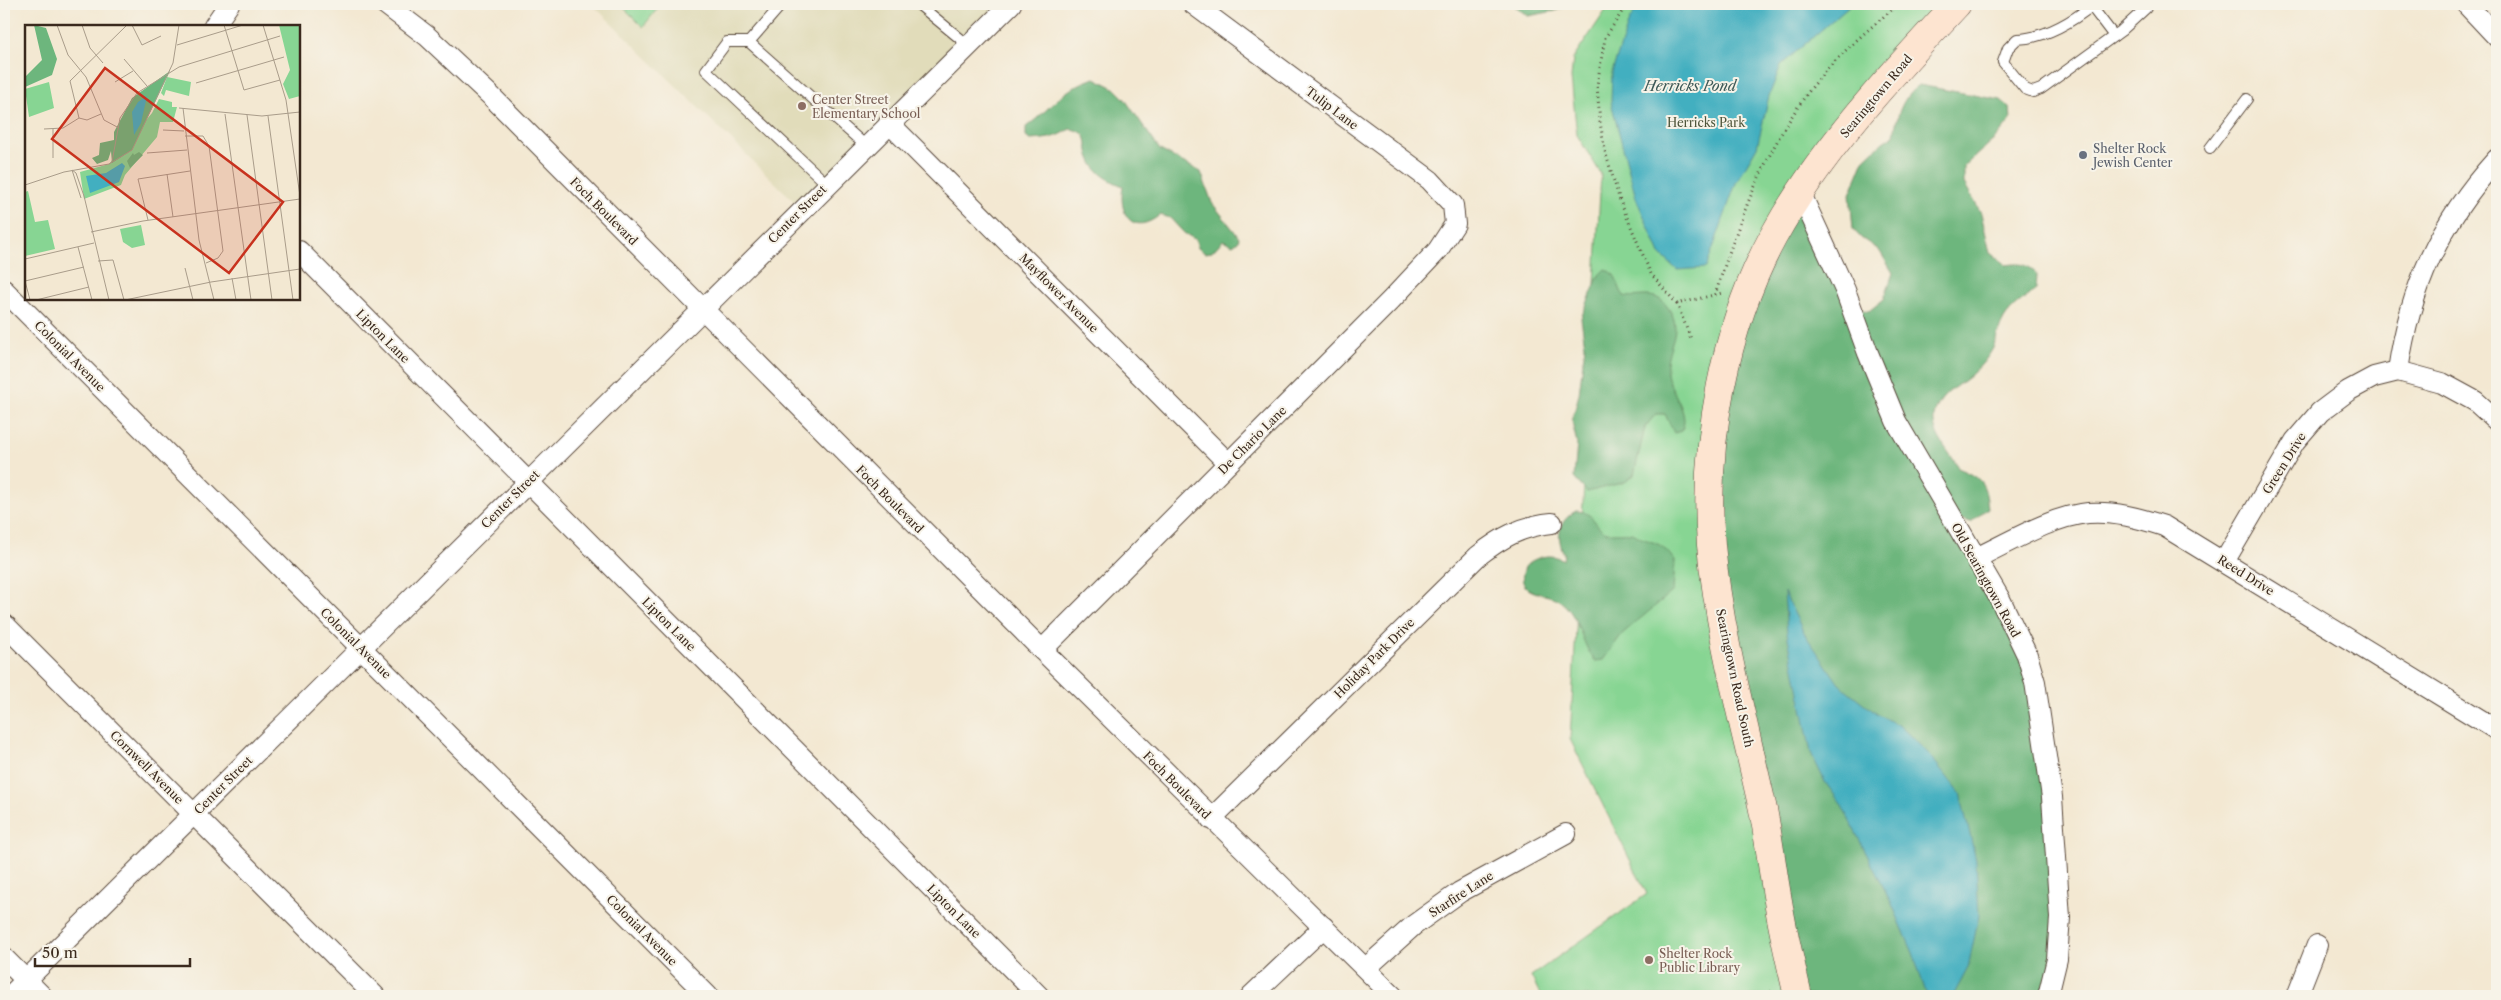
<svg xmlns="http://www.w3.org/2000/svg" width="2501" height="1000" viewBox="0 0 2501 1000" font-family="'Libre Caslon Text',serif">
  <style>
    .built { fill: #e1dcba }
    .green { fill: #87d593; stroke: #618058 }
    .forest { fill: #6db67d; stroke: #54704e }
    .water { fill: #42afc0; stroke: #3e6c6f }
    .lines { fill: none; stroke-linecap: round; stroke-linejoin: round }
    .service-casing { stroke: #574639; stroke-width: 12 }
    .minor-casing { stroke: #574639; stroke-width: 22 }
    .secondary-casing { stroke: #574639; stroke-width: 29 }
    .path { stroke: #574639; stroke-width: 3; stroke-dasharray: 1 4; stroke-linecap: butt }
    .service { stroke: #fff; stroke-width: 10 }
    .minor { stroke: #fff; stroke-width: 20 }
    .secondary { stroke: #fde4d0; stroke-width: 28 }
    .education-dot { fill: #8d6e63; stroke: #f7f3e8; stroke-width: 2 }
    .worship-dot { fill: #6b7280; stroke: #f7f3e8; stroke-width: 2 }
    .labels { text-anchor: middle; dominant-baseline: central; stroke-width: 4; stroke-linejoin: round; paint-order: stroke }
    .street-label { font-size: 12px; fill: #3b2a1e; stroke: #f7f3e8 }
    .education-label { font-size: 12px; fill: #785e54; stroke: #f7f3e8; text-anchor: start }
    .park-label { font-size: 12px; fill: #4e553b; stroke: #f7f3e8 }
    .worship-label { font-size: 12px; fill: #5b616d; stroke: #f7f3e8; text-anchor: start }
    .water-label { font-size: 14px; font-style: italic; fill: #3d5957; stroke: #f7f3e8 }
    .inset-road { fill: none; stroke: #a99c8a; stroke-width: 1 }
    .view { fill: #c8321e; fill-opacity: 0.15; stroke: #c8321e; stroke-width: 2.5 }
    .inset-edge { fill: none; stroke: #3b2a1e; stroke-width: 2.5 }
  </style>
  <rect width="100%" height="100%" fill="#f7f3e8"/>
  <filter id="ink" filterUnits="userSpaceOnUse"><feTurbulence type="fractalNoise" baseFrequency=".02" numOctaves="2"/><feDisplacementMap in="SourceGraphic" scale="10" xChannelSelector="R" yChannelSelector="G"/><feConvolveMatrix kernelMatrix="1 2 1 2 8 2 1 2 1" color-interpolation-filters="sRGB"/></filter>
  <filter id="wash" filterUnits="userSpaceOnUse"><feTurbulence type="fractalNoise" baseFrequency=".0096" numOctaves="4" result="noise"/><feDisplacementMap in="SourceGraphic" scale="20" xChannelSelector="R" yChannelSelector="G"/><feGaussianBlur stdDeviation="1.12" result="paint"/><feColorMatrix in="noise" values="0 0 0 0 0 0 0 0 0 0 0 0 0 0 0 0 0 1.4 0 .05"/><feComposite in="paint" operator="in"/></filter>
  <g filter="url(#wash)">
    <rect width="100%" height="100%" fill="#f3e8d2"/>
    <path class="built" d="M592 4H1011L802 209Z"/>
    <g class="green">
      <path d="M620 4H661L643 27Z"/>
      <path d="M1610 4H1958L1800 192 1792 996H1541L1531 976 1647 894 1570 739 1601 174 1577 135 1571 78 1573 59Z"/>
    </g>
    <g class="forest">
      <path d="M1512 4H1571L1555 11 1528 16Z"/>
      <path d="M1095 78 1114 88 1124 98 1160 150 1201 172 1212 203 1239 237 1238 241 1233 245 1223 240 1212 252 1205 253 1198 248 1196 240 1184 233 1170 218 1160 215C1132 237 1118 214 1123 186 1110 181 1095 173 1090 158 1084 143 1092 132 1070 129 1057 138 1047 139 1030 140L1026 137V127C1052 108 1062 88 1095 78Z"/>
      <path d="M1919 85 2001 100 2010 108 2011 120 1996 138 1964 166V183L1981 213 1990 253 2006 265C2020 263 2028 263 2037 275L2036 290C2025 298 2011 307 2004 319 1999 327 1997 338 1993 348 1989 356 1981 366 1974 372 1959 387 1938 393 1934 417 1932 436 1951 452 1958 468 1982 478 1985 482 1988 508L1971 522 1952 517 2027 655 2060 918 2048 996H1798L1723 630 1719 393 1800 192 1852 308 1869 311 1884 299 1893 273 1879 250 1861 238 1853 229 1850 194 1864 160 1883 142 1894 135C1897 115 1902 97 1919 85Z"/>
      <path d="M1605 269C1618 272 1617 287 1624 296 1639 299 1654 290 1666 305 1687 331 1664 345 1667 373 1669 390 1692 414 1681 431L1674 433 1665 414H1656L1645 427 1634 475 1625 482 1587 492 1574 478 1577 444 1572 421 1579 394 1585 346 1581 318 1599 275Z"/>
      <path d="M1576 511C1595 511 1594 528 1607 532 1614 534 1623 532 1630 533 1636 533 1639 538 1644 539 1664 546 1662 545 1675 561L1673 591 1622 634 1603 660 1595 661C1580 642 1580 616 1560 601 1547 591 1513 597 1525 567 1533 557 1552 552 1563 560L1564 554C1556 536 1558 521 1576 511Z"/>
    </g>
    <g class="water">
      <path d="M1640 4H1851L1781 65 1769 96 1757 147 1736 183 1706 268 1677 270 1660 254 1636 198 1611 102 1612 72 1629 21Z"/>
      <path d="M1784 592 1804 633 1839 684 1877 714 1900 726 1927 752 1960 793 1976 860 1979 916 1968 968 1953 996H1927L1913 953 1891 902 1841 804 1825 782 1811 753 1787 633Z"/>
    </g>
  </g>
  <g filter="url(#ink)">
    <g class="lines">
      <g class="service-casing">
        <g id="service">
          <path d="M782 4 749 42 866 146"/>
          <path d="M918 4 968 45"/>
          <path d="M2094 4C2073 21 2045 38 2017 39L2008 48 2003 62 2025 89 2033 92 2041 89 2121 31 2146 8 2147 4"/>
          <path d="M2091 6 2114 36"/>
          <path d="M749 42H727L706 70 827 184"/>
          <path d="M2210 148 2247 99"/>
        </g>
      </g>
      <g class="minor-casing">
        <g id="minor">
          <path d="M385 4 427 36 491 96 1042 650 1393 996"/>
          <path d="M2466 4 2497 37"/>
          <path d="M214 26 229 4"/>
          <path d="M889 123 1228 463"/>
          <path d="M1800 192 1845 290 1868 353 1896 421 2000 599 2027 655 2035 682 2052 797 2060 918 2057 959 2048 996"/>
          <path d="M299 251 1039 996"/>
          <path d="M4 290 708 996"/>
          <path d="M2398 371C2410 287 2440 222 2497 159"/>
          <path d="M1976 558C2008 543 2052 516 2088 513 2114 511 2139 518 2164 526L2497 730"/>
          <path d="M2224 562 2295 441 2320 412 2348 391 2374 377 2398 371 2442 383 2475 401 2497 421"/>
          <path d="M4 624 375 996"/>
          <path d="M1042 650 1391 300 1438 250 1455 224 1453 205 1430 180 1193 4"/>
          <path d="M1211 819 1478 556C1502 537 1522 526 1552 523"/>
          <path d="M4 958 42 996"/>
          <path d="M1366 968 1414 925 1460 892 1566 834"/>
          <path d="M10 996 1011 4"/>
          <path d="M1251 996 1324 927"/>
          <path d="M2297 996 2317 945"/>
        </g>
      </g>
      <g class="secondary-casing">
        <path id="secondary" d="M1798 996C1791 965 1783 933 1778 901 1772 869 1769 837 1762 805 1743 719 1719 633 1711 545 1703 442 1724 328 1773 237 1821 150 1890 76 1957 4"/>
      </g>
      <g class="path">
        <path d="M1627 4 1605 38 1597 85 1600 122 1605 151 1620 201 1651 274 1677 304 1722 293"/>
        <path d="M1715 295C1738 225 1760 162 1802 101 1827 64 1865 32 1899 4"/>
        <path d="M1677 304 1691 339"/>
        <path d="M1762 996 1771 991"/>
      </g>
      <use href="#service" class="service"/>
      <use href="#minor" class="minor"/>
      <use href="#secondary" class="secondary"/>
    </g>
  </g>
  <g class="education-dot">
    <circle cx="802" cy="106" r="5"/>
    <circle cx="1649" cy="960" r="5"/>
  </g>
  <circle class="worship-dot" cx="2083" cy="155" r="5"/>
  <g class="labels">
    <g class="street-label">
      <text transform="translate(1876 96) rotate(-50)">Searingtown Road</text>
      <text transform="translate(1332 108) rotate(37)">Tulip Lane</text>
      <text transform="translate(604 211) rotate(45)">Foch Boulevard</text>
      <text transform="translate(797 214) rotate(-45)">Center Street</text>
      <text transform="translate(1059 293) rotate(45)">Mayflower Avenue</text>
      <text transform="translate(383 336) rotate(45)">Lipton Lane</text>
      <text transform="translate(70 356) rotate(45)">Colonial Avenue</text>
      <text transform="translate(1252 440) rotate(-45)">De Chario Lane</text>
      <text transform="translate(2284 463) rotate(-58)">Green Drive</text>
      <text transform="translate(510 499) rotate(-45)">Center Street</text>
      <text transform="translate(890 499) rotate(45)">Foch Boulevard</text>
      <text transform="translate(2246 575) rotate(32)">Reed Drive</text>
      <text transform="translate(1986 580) rotate(61)">Old Searingtown Road</text>
      <text transform="translate(669 624) rotate(45)">Lipton Lane</text>
      <text transform="translate(356 643) rotate(45)">Colonial Avenue</text>
      <text transform="translate(1374 658) rotate(-45)">Holiday Park Drive</text>
      <text transform="translate(1735 678) rotate(78)">Searingtown Road South</text>
      <text transform="translate(147 767) rotate(45)">Cornwell Avenue</text>
      <text transform="translate(223 785) rotate(-45)">Center Street</text>
      <text transform="translate(1177 785) rotate(45)">Foch Boulevard</text>
      <text transform="translate(1461 894) rotate(-33)">Starfire Lane</text>
      <text transform="translate(954 911) rotate(45)">Lipton Lane</text>
      <text transform="translate(642 930) rotate(45)">Colonial Avenue</text>
    </g>
    <g class="education-label">
      <text x="812" y="99">Center Street<tspan x="812" dy="14">Elementary School</tspan></text>
      <text x="1659" y="953">Shelter Rock<tspan x="1659" dy="14">Public Library</tspan></text>
    </g>
    <g class="park-label">
      <text x="1706" y="122">Herricks Park</text>
    </g>
    <g class="worship-label">
      <text x="2093" y="148">Shelter Rock<tspan x="2093" dy="14">Jewish Center</tspan></text>
    </g>
    <g class="water-label">
      <text x="1690" y="86">Herricks Pond</text>
    </g>
  </g>
  <g transform="translate(25 25)">
    <rect width="275" height="275" fill="#f3e8d2"/>
    <path d="M254 0H275V71L264 74 258 59 265 45ZM142 52 166 57 164 71 141 65 139 71 136 68ZM24 57 29 83 4 92 0 64ZM134 74 147 77V82H152L148 97H135L132 112 100 150 96 160 59 174 55 147 84 139 127 88ZM3 166 10 197 23 195 30 224 0 231V167ZM116 200 120 220 107 223 98 217 95 204Z" fill="#87d593"/>
    <path d="M9 0 21 3 32 34 27 50 0 62V52L17 35ZM145 46 107 125 87 138 86 126 83 135 72 139 67 133 74 130 75 118 89 115V107L107 73ZM114 127 118 130 105 143 102 136 108 128 109 130Z" fill="#6db67d"/>
    <path d="M122 71 116 98 109 110 107 87 113 77ZM97 138 100 141 94 157 65 168 61 151 81 148Z" fill="#42afc0"/>
    <path class="inset-road" d="M32 0 43 30 61 52 79 95 94 103M57 0 65 23 78 38M107 0 117 20 136 11M199 0 219 65 255 55M238 0 261 75 275 171M152 20 218 0M99 34 122 61M90 57 108 46M171 58 259 32M154 83 237 91 275 87M158 83 174 215 189 275M76 89 62 95 54 93 45 56 102 0M200 89 226 275M222 90 247 275M243 91 268 275M19 104 38 103 54 93M28 104V133M138 105 159 106M160 111H178L184 121 198 226 193 233 181 238M122 128 162 125M87 137 95 93 112 68 154 42 255 11M47 145 51 148 59 171 84 275M47 145 56 173M142 149 148 192M0 160 39 147 84 139 107 125 148 38 154 0M123 195 113 154 165 146M66 207 118 196 275 174M53 222 67 275M0 234 69 218M73 236 88 235 99 275M160 243 168 275M207 253 211 275M0 256 59 242M0 256 5 275M11 275 64 262M100 275 186 257 275 244"/>
    <path class="view" d="M80 43 258 177 204 248 27 114Z"/>
    <rect width="275" height="275" class="inset-edge"/>
  </g>
  <rect width="2501" height="1000" fill="none" stroke="#f7f3e8" stroke-width="20"/>
  <path d="M35 958v8h155v-8" fill="none" stroke="#3b2a1e" stroke-width="2.5"/>
  <text x="42" y="958" font-size="15" fill="#3b2a1e" stroke="#f7f3e8" stroke-width="4" paint-order="stroke">50 m</text>
</svg>
